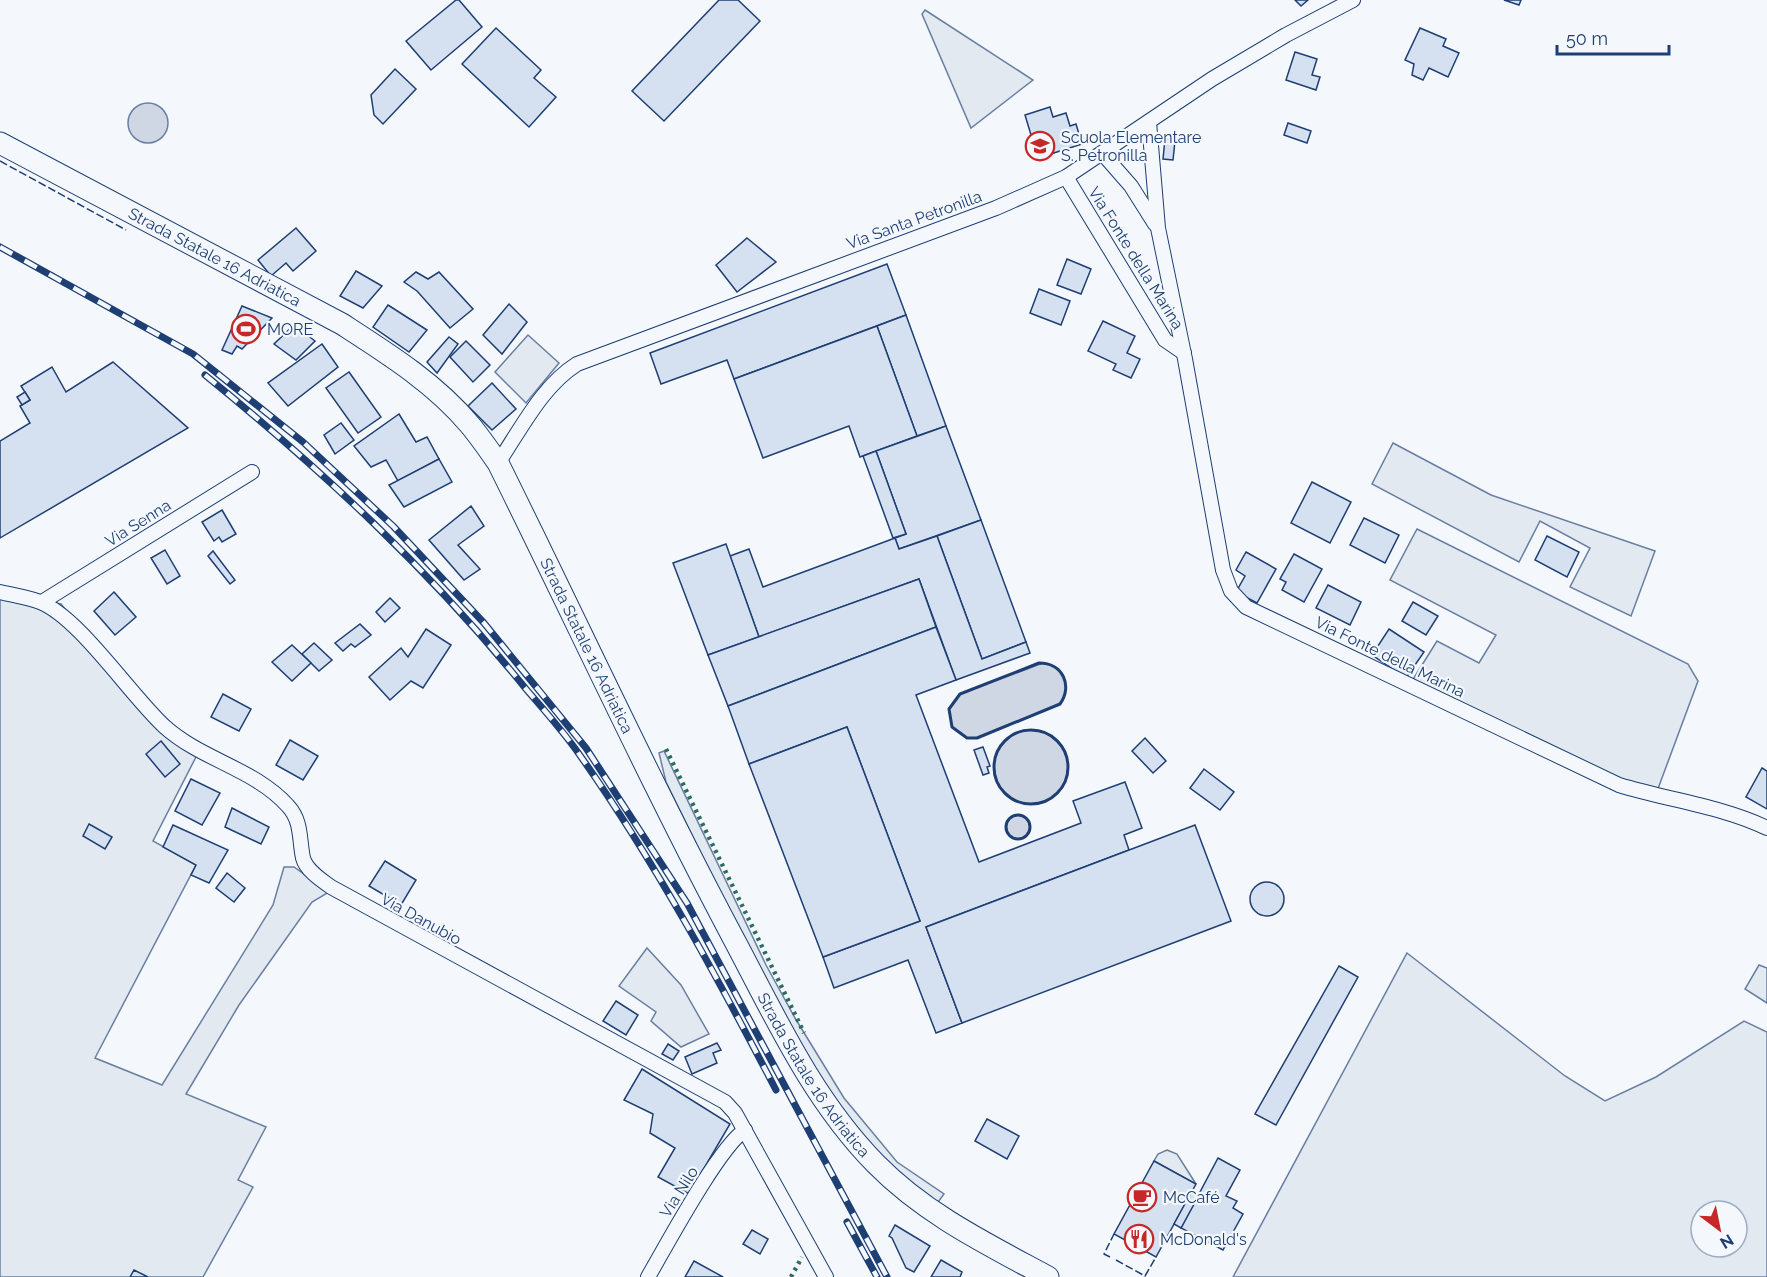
<svg xmlns="http://www.w3.org/2000/svg" width="1767" height="1277" viewBox="0 0 1767 1277" font-family="Raleway,sans-serif">
  <style>
    .green { fill: #e3e9f0; stroke: #687fa3; stroke-width: 1.5; fill-rule: evenodd }
    .water { fill: #cfd7e4; stroke: #687fa3; stroke-width: 1.5 }
    .building { fill: #d5e0f0; stroke: #1d3f73; stroke-width: 1.5 }
    .lines { fill: none; stroke-linecap: round; stroke-linejoin: round }
    .street-casing { stroke: #1d3f73; stroke-width: 16 }
    .primary-casing { stroke: #1d3f73; stroke-width: 23 }
    .street { stroke: #f4f7fb; stroke-width: 14 }
    .primary { stroke: #f4f7fb; stroke-width: 21 }
    .rail-casing { stroke: #1d3f73; stroke-width: 7 }
    .rail { stroke: #f4f7fb; stroke-width: 4.5; stroke-dasharray: 14; stroke-linecap: butt }
    .hedge { stroke: #2c6c60; stroke-width: 4.5; stroke-dasharray: 3 4.5; stroke-linecap: butt }
    .fence { stroke: #1d3f73; stroke-width: 1.5; stroke-dasharray: 8 3; stroke-linecap: butt }
    .wall { stroke: #1d3f73; stroke-width: 3 }
    .labels { text-anchor: middle; dominant-baseline: central; stroke-width: 4.5; stroke-linejoin: round; paint-order: stroke }
    .poi-label { font-size: 16px; fill: #1d3f73; stroke: #f4f7fb; text-anchor: start }
    .street-label { font-size: 16px; fill: #1d3f73; stroke: #f4f7fb }
  </style>
  <rect width="100%" height="100%" fill="#f4f7fb"/>
  <g class="green">
    <path d="M925 10 1033 80 971 128 922 14Z"/>
    <path d="M528 335 559 363 526 403 495 372Z"/>
    <path d="M1393 443 1491 495 1655 551 1631 616 1570 587 1590 548 1540 521 1519 562 1372 484Z"/>
    <path d="M1417 529 1688 664 1698 681 1656 794 1615 780 1412 681 1437 641 1479 663 1496 635 1390 580Z"/>
    <path d="M0 593 61 604 134 694 198 753 153 841 196 865 95 1058 162 1085 273 905 284 867H294L329 892 312 902 239 1005 186 1094 266 1127 238 1180 253 1187 203 1277H0Z"/>
    <path d="M664 751 766 965 795 1018 844 1098 897 1162 944 1194 936 1205 848 1126 753 959 666 782 659 753Z"/>
    <path d="M647 948 681 985 709 1034 681 1047 651 1021 656 1012 619 986Z"/>
    <path d="M1407 953 1565 1076 1605 1101 1656 1077 1744 1021 1767 1032V1277H1233ZM1701 1211H1737V1247H1701Z"/>
    <path d="M1759 965 1767 968V1003L1745 989Z"/>
    <path d="M1167 1150 1177 1154 1196 1184 1154 1161 1158 1154Z"/>
  </g>
  <g class="water">
    <circle cx="148" cy="123" r="20"/>
    <path d="M1043 663C1065 666 1072 687 1060 704L977 738H967L952 727 949 709 960 694Z"/>
    <circle cx="1031" cy="767" r="37"/>
    <circle cx="1018" cy="827" r="12"/>
  </g>
  <g class="building">
    <path d="M456 0H459L482 27 431 70 406 41Z"/>
    <path d="M719 0H738L760 21 664 121 632 91Z"/>
    <path d="M1295 0H1308L1301 6Z"/>
    <path d="M1504 0H1521L1519 5Z"/>
    <path d="M496 28 541 70 534 78 556 97 529 127 462 64Z"/>
    <path d="M1420 28 1446 39 1443 46 1459 53 1448 77 1429 68 1423 80 1412 75 1414 64 1405 60Z"/>
    <path d="M1295 52 1317 59 1312 75 1320 77 1316 90 1286 80Z"/>
    <path d="M395 69 416 89 383 124 374 115 371 95Z"/>
    <path d="M1050 107 1053 117 1066 113 1070 126 1076 124 1082 144 1038 158 1025 115Z"/>
    <path d="M1288 123 1311 131 1307 143 1284 135Z"/>
    <path d="M1165 139 1175 141 1173 160 1163 159Z"/>
    <path d="M296 228 316 251 293 271 286 263 271 276 258 260Z"/>
    <path d="M747 238 776 262 737 292 716 265Z"/>
    <path d="M1067 259 1091 269 1081 294 1057 285Z"/>
    <path d="M887 264 906 315 734 379 727 360 661 384 650 353Z"/>
    <path d="M356 271 382 286 363 308 340 296Z"/>
    <path d="M416 272 428 279 439 272 473 309 450 328 417 291 404 282Z"/>
    <path d="M1039 289 1070 301 1061 325 1030 313Z"/>
    <path d="M509 304 527 322 502 354 483 335Z"/>
    <path d="M388 305 427 330 409 352 373 327Z"/>
    <path d="M242 306 272 318 242 349 237 346 232 354 222 350Z"/>
    <path d="M906 315 946 426 917 436 877 326Z"/>
    <path d="M1103 321 1135 336 1127 353 1140 359 1131 378 1113 370 1116 364 1088 351Z"/>
    <path d="M294 325 315 341 296 360 274 344Z"/>
    <path d="M877 326 917 436 860 457 849 426 763 458 734 379Z"/>
    <path d="M449 337 458 344 437 373 427 362Z"/>
    <path d="M466 341 490 365 473 382 450 357Z"/>
    <path d="M322 344 338 367 288 406 268 383Z"/>
    <path d="M113 362 188 428 0 538V441L30 423 20 406 30 400 21 386 52 367 66 392Z"/>
    <path d="M349 372 381 417 358 433 326 388Z"/>
    <path d="M492 383 516 409 492 430 468 406Z"/>
    <path d="M25 392 30 400 22 405 17 397Z"/>
    <path d="M399 414 416 442 427 437 439 459 398 481 386 460 371 467 354 446Z"/>
    <path d="M341 423 354 440 335 454 324 435Z"/>
    <path d="M946 426 981 520 899 549 895 538 906 534 876 451Z"/>
    <path d="M876 451 906 534 893 538 863 456Z"/>
    <path d="M439 459 452 482 404 507 389 485Z"/>
    <path d="M1312 482 1351 502 1330 543 1291 523Z"/>
    <path d="M471 506 484 526 458 545 480 569 464 580 429 540Z"/>
    <path d="M222 510 236 534 222 542 219 537 214 541 202 522Z"/>
    <path d="M1364 518 1399 535 1385 563 1350 545Z"/>
    <path d="M981 520 1026 642 982 659 937 536Z"/>
    <path d="M937 536 982 659 1026 642 1030 653 956 680 919 579 759 637 730 556 749 549 763 587 895 538 899 549Z"/>
    <path d="M1547 536 1579 552 1567 577 1535 560Z"/>
    <path d="M726 544 759 637 708 655 673 563Z"/>
    <path d="M165 550 180 576 167 584 151 558Z"/>
    <path d="M213 551 235 580 230 584 208 556Z"/>
    <path d="M1246 552 1276 569 1257 603 1236 592 1245 576 1236 570Z"/>
    <path d="M1294 554 1322 569 1304 602 1282 590 1286 582 1280 579Z"/>
    <path d="M919 579 936 627 728 706 708 655Z"/>
    <path d="M1328 585 1361 602 1350 625 1316 608Z"/>
    <path d="M114 592 136 617 115 635 94 611Z"/>
    <path d="M390 598 400 608 385 622 376 612Z"/>
    <path d="M1413 602 1438 616 1426 635 1402 621Z"/>
    <path d="M360 624 371 635 355 647 351 644 343 651 335 643Z"/>
    <path d="M936 627 956 680 916 695 979 862 1081 823 1073 801 1125 782 1142 828 1124 835 1129 850 926 927 962 1023 936 1033 908 960 834 988 823 957 920 921 847 727 749 764 728 706Z"/>
    <path d="M426 629 451 645 423 688 411 681 390 700 369 677 401 648 408 657Z"/>
    <path d="M1389 629 1424 652 1406 678 1372 655Z"/>
    <path d="M314 643 332 660 319 671 302 654Z"/>
    <path d="M292 645 311 663 292 681 272 662Z"/>
    <path d="M223 694 251 709 239 731 211 717Z"/>
    <path d="M847 727 920 921 823 957 749 764Z"/>
    <path d="M1145 738 1166 761 1153 773 1132 751Z"/>
    <path d="M290 740 318 756 303 780 276 765Z"/>
    <path d="M161 741 180 764 165 777 146 754Z"/>
    <path d="M983 747 990 766 987 767 989 773 983 775 974 750Z"/>
    <path d="M1762 768 1767 771V809L1746 797Z"/>
    <path d="M1204 769 1234 792 1220 810 1190 788Z"/>
    <path d="M191 779 220 793 202 825 175 811Z"/>
    <path d="M232 808 269 827 261 844 225 827Z"/>
    <path d="M89 824 112 837 105 849 83 836Z"/>
    <path d="M173 825 228 850 209 883 191 875 196 865 163 847Z"/>
    <path d="M1195 825 1231 921 962 1023 926 927Z"/>
    <path d="M385 861 416 880 401 905 369 886Z"/>
    <path d="M227 873 245 888 234 902 216 888Z"/>
    <circle cx="1267" cy="899" r="17"/>
    <path d="M1339 966 1358 977 1276 1125 1255 1114Z"/>
    <path d="M616 1001 638 1015 626 1035 603 1021Z"/>
    <path d="M717 1043 721 1050 713 1053 717 1063 692 1074 685 1057Z"/>
    <path d="M668 1044 679 1051 673 1060 662 1054Z"/>
    <path d="M642 1069 730 1124 689 1194 658 1177 675 1148 650 1133 653 1114 624 1100Z"/>
    <path d="M987 1119 1019 1136 1007 1159 975 1141Z"/>
    <path d="M1218 1158 1240 1170 1226 1196 1237 1201 1233 1208 1243 1214 1223 1250 1181 1228Z"/>
    <path d="M1154 1161 1196 1184 1156 1257 1114 1234Z"/>
    <path d="M1192 1191 1199 1195 1181 1228 1174 1224Z"/>
    <path d="M895 1225 930 1246 914 1272 906 1268 892 1238 889 1236Z"/>
    <path d="M752 1230 768 1239 760 1254 743 1244Z"/>
    <path d="M941 1260 962 1272 960 1277H931Z"/>
    <path d="M694 1261 723 1277H685Z"/>
    <path d="M134 1270 148 1277H130Z"/>
  </g>
  <g class="lines">
    <g class="street-casing">
      <g id="street">
        <path d="M1149 122 1158 228 1185 359 1223 570 1231 591 1246 607 1619 785C1668 800 1721 806 1767 828"/>
        <path d="M1103 154 1131 186 1155 224"/>
        <path d="M1066 177 1165 340 1184 353"/>
        <path d="M498 463C521 429 542 386 577 364L996 208 1066 177 1212 79 1286 35 1353 0"/>
        <path d="M0 592C13 595 27 597 40 602 80 618 130 695 165 727 202 760 255 769 288 806 302 821 299 839 303 858 306 870 321 880 331 887L725 1102 735 1113 826 1277"/>
        <path d="M42 602 252 472"/>
        <path d="M648 1277C666 1246 719 1147 745 1130"/>
      </g>
    </g>
    <g class="primary-casing">
      <g id="primary">
        <path id="s1" d="M0 143 342 324C387 353 435 383 470 425 480 437 489 450 498 463 578 624 653 788 738 947 778 1023 815 1102 876 1164 925 1214 987 1244 1048 1277"/>
      </g>
    </g>
    <use href="#street" class="street"/>
    <use href="#primary" class="primary"/>
    <g class="rail-casing">
      <g id="rail">
        <path d="M0 247 193 354 303 442 393 526 484 623 586 748 687 903 887 1277"/>
        <path d="M205 375C323 471 430 570 526 689 544 710 563 731 579 754 654 860 716 975 776 1090"/>
        <path d="M847 1222 877 1277"/>
      </g>
    </g>
    <use href="#rail" class="rail"/>
    <g class="hedge">
      <path d="M666 749 804 1033"/>
      <path d="M791 1277 802 1257"/>
    </g>
    <g class="fence">
      <path d="M0 161 126 230"/>
      <path d="M1110 1257 1104 1254 1114 1234"/>
      <path d="M1116 1260 1145 1276 1156 1257"/>
    </g>
    <g class="wall">
      <path d="M1039 663C1063 663 1073 686 1060 704L977 738H967L952 727 949 709 960 694Z"/>
      <circle cx="1031" cy="767" r="37"/>
      <circle cx="1018" cy="827" r="12"/>
    </g>
  </g>
  <defs>
    <g id="school-ring" transform="scale(1.5)"><circle r="9.5" fill="#f4f7fb" stroke="#c62828" stroke-width="1.5"/><path d="M0-5L7-2L0 1L-7-2ZM-4 1L0 2.5L4 1V4Q0 6-4 4Z" fill="#c62828"/></g>
    <g id="stadium-ring" transform="scale(1.5)"><circle r="9.5" fill="#f4f7fb" stroke="#c62828" stroke-width="1.5"/><path d="M0-5a6.5 5 0 1 0 0 10a6.5 5 0 1 0 0-10ZM-3.5-1.8h7v3.6h-7Z" fill="#c62828"/></g>
    <g id="cafe-ring" transform="scale(1.5)"><circle r="9.5" fill="#f4f7fb" stroke="#c62828" stroke-width="1.5"/><path d="M-5.5-4.5H6V0H3Q3 3.5 0 3.5H-2.5Q-5.5 3.5-5.5 0ZM3-3.2v2h1.7v-2ZM-6 4.5H4V6H-6Z" fill="#c62828"/></g>
    <g id="restaurant-ring" transform="scale(1.5)"><circle r="9.5" fill="#f4f7fb" stroke="#c62828" stroke-width="1.5"/><path d="M-5-6h1v4h1v-4h1v4h1v-4h1v5L-1.5 .5V6h-2V.5L-5-1ZM5-6V6H3V1.5H1.5Q1.5-4 5-6Z" fill="#c62828"/></g>
  </defs>
  <g fill-rule="evenodd">
    <use href="#school-ring" x="1040" y="146"/>
    <use href="#stadium-ring" x="246" y="329"/>
    <use href="#cafe-ring" x="1142" y="1197"/>
    <use href="#restaurant-ring" x="1139" y="1239"/>
  </g>
  <g class="labels">
    <g class="poi-label">
      <text x="1061" y="137">Scuola Elementare<tspan x="1061" dy="18">S. Petronilla</tspan></text>
      <text x="267" y="329">MORE</text>
      <text x="1163" y="1197">McCafé</text>
      <text x="1160" y="1239">McDonald's</text>
    </g>
    <g class="street-label">
      <text transform="translate(914 220) rotate(-20)">Via Santa Petronilla</text>
      <text stroke="none"><textPath href="#s1" startOffset="243">Strada Statale 16 Adriatica</textPath></text>
      <text transform="translate(1136 258) rotate(58)">Via Fonte della Marina</text>
      <text transform="translate(138 523) rotate(-32)">Via Senna</text>
      <text stroke="none"><textPath href="#s1" startOffset="801">Strada Statale 16 Adriatica</textPath></text>
      <text transform="translate(1390 657) rotate(26)">Via Fonte della Marina</text>
      <text transform="translate(421 919) rotate(29)">Via Danubio</text>
      <text stroke="none"><textPath href="#s1" startOffset="1287">Strada Statale 16 Adriatica</textPath></text>
      <text transform="translate(679 1192) rotate(-58)">Via Nilo</text>
    </g>
  </g>
  <g transform="translate(1719 1229) rotate(148)"><circle r="28" fill="#f4f7fb" stroke="#9eadc5" stroke-width="1.5"/>
  <path d="M0-4.5L10 22L0 15L-10 22Z" fill="#c62828"/>
  <text y="-9" font-size="16" font-weight="bold" text-anchor="middle" fill="#1d3f73">N</text>
  </g>
  <path d="M1557 45v9h112v-9" fill="none" stroke="#1d3f73" stroke-width="3"/>
  <text x="1566" y="45" font-size="18" fill="#1d3f73" stroke="#f4f7fb" stroke-width="4.5" paint-order="stroke">50 m</text>
</svg>
